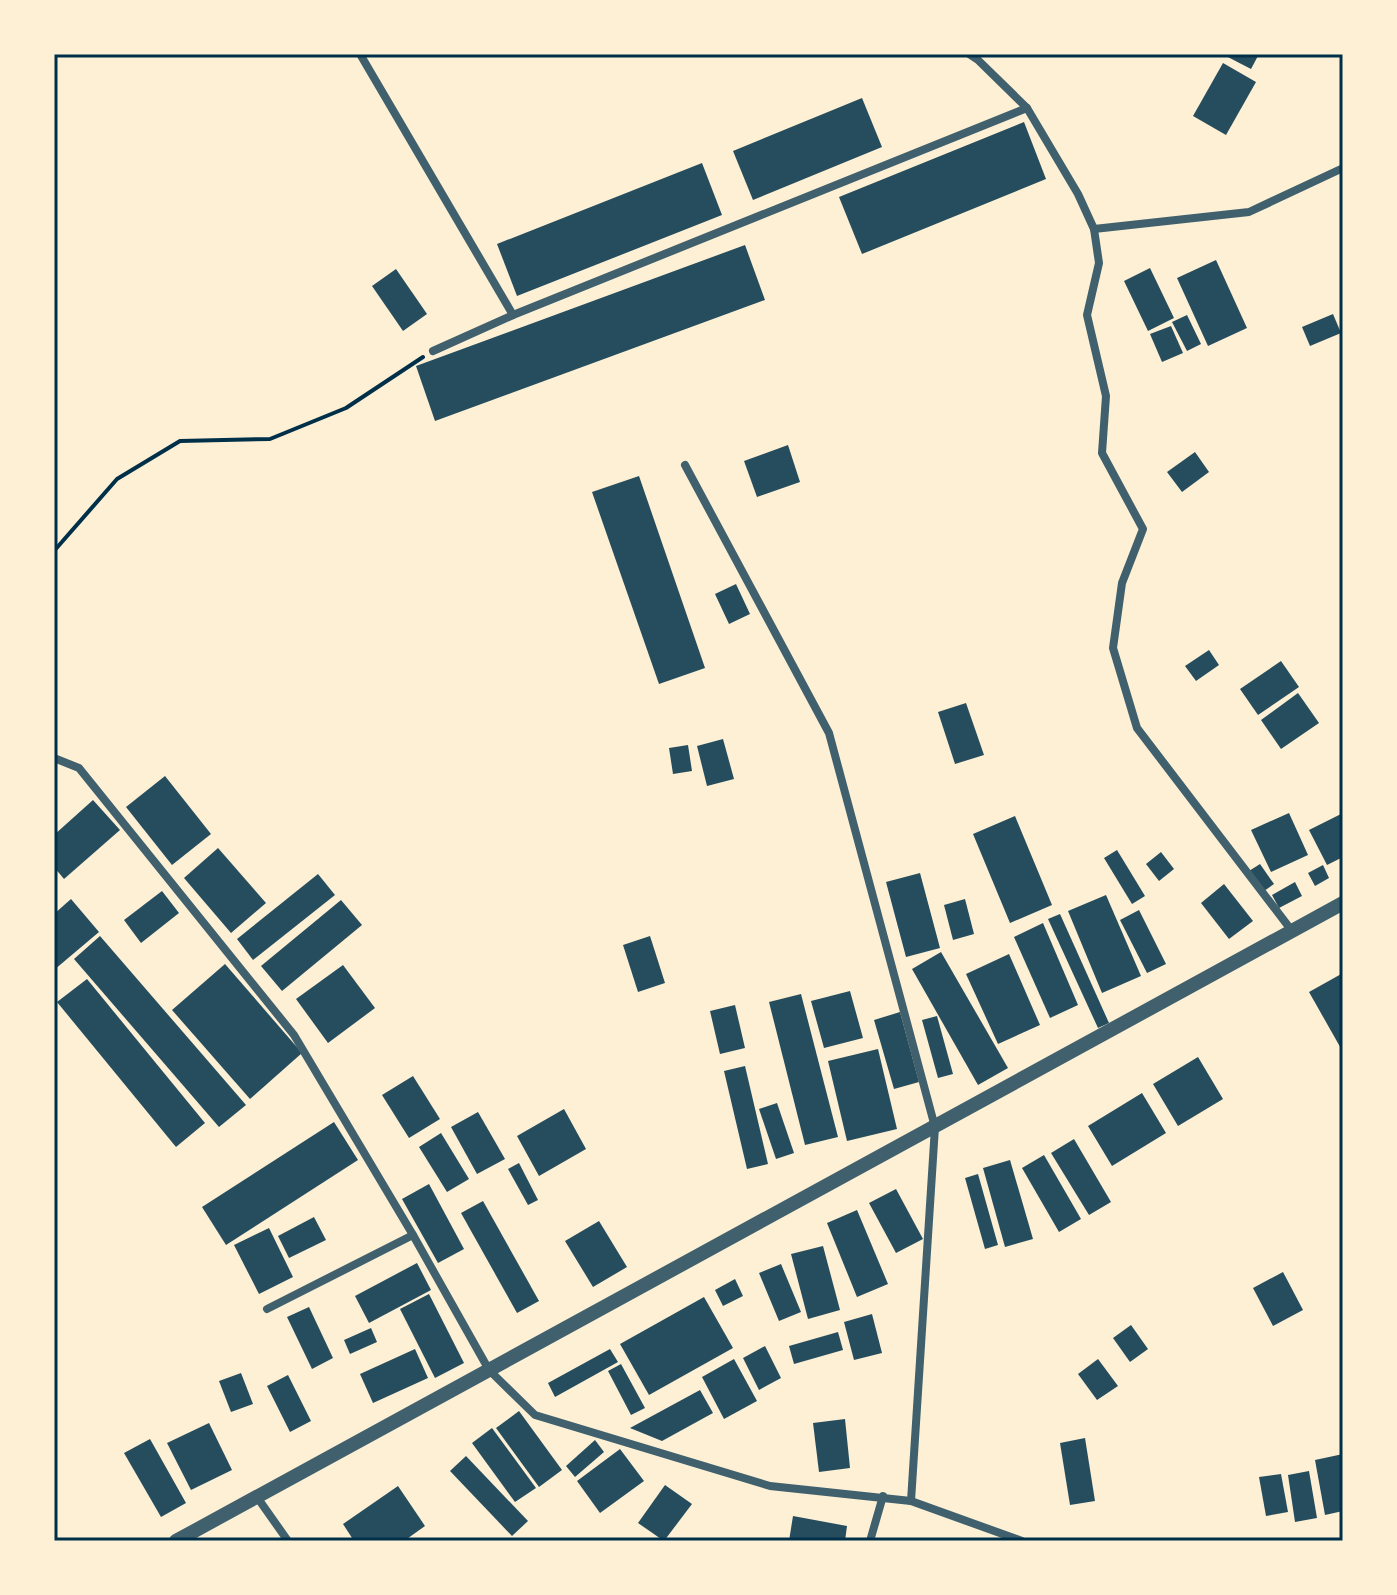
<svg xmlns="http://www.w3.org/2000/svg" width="1397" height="1595" viewBox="0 0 1397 1595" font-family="Mulish,sans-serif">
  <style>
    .building { fill: #264d5e }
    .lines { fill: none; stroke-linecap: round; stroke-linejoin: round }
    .path { stroke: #003049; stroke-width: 4 }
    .minor { stroke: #3f606c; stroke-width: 8 }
    .tertiary { stroke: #3f606c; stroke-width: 14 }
    .neatline { fill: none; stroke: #003049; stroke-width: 3 }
  </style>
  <rect width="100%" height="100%" fill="#fdf0d5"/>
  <g class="building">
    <path d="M1222 54H1259L1251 69Z"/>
    <path d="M1223 63 1256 82 1226 135 1193 116Z"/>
    <path d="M862 98 882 147 753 200 733 151Z"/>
    <path d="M1024 122 1046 179 862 254 839 197Z"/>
    <path d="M702 163 722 215 517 296 497 244Z"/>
    <path d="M745 245 765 300 435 421 416 366Z"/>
    <path d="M1216 260 1247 328 1208 346 1177 278Z"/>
    <path d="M1150 268 1174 318 1148 331 1124 281Z"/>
    <path d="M396 269 427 314 403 331 372 286Z"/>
    <path d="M1333 314 1341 333 1310 346 1302 327Z"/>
    <path d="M1187 315 1201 344 1187 351 1172 322Z"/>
    <path d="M1171 326 1183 353 1162 362 1150 334Z"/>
    <path d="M788 445 800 482 757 497 744 461Z"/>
    <path d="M1195 452 1209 472 1182 492 1167 472Z"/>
    <path d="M639 476 705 668 659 684 592 492Z"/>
    <path d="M736 584 750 614 729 624 715 594Z"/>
    <path d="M1209 650 1219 665 1196 681 1185 666Z"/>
    <path d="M1281 661 1299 687 1258 715 1240 689Z"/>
    <path d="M1298 693 1319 723 1281 749 1261 720Z"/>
    <path d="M966 703 984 755 955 764 938 712Z"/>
    <path d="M723 739 734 779 707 786 697 746Z"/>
    <path d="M688 745 692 771 673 774 669 748Z"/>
    <path d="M165 776 211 834 172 865 126 807Z"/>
    <path d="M93 800 120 830 64 879 54 867V835Z"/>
    <path d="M1289 813 1308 855 1271 872 1251 830Z"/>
    <path d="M1343 813V857L1327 865 1309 830Z"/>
    <path d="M1015 816 1052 905 1010 923 973 834Z"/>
    <path d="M218 848 266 903 231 933 184 878Z"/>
    <path d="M1117 850 1145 896 1132 904 1104 858Z"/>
    <path d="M1161 852 1174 869 1159 881 1146 864Z"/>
    <path d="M1260 864 1274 884 1264 891 1249 871Z"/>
    <path d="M1323 865 1329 878 1315 886 1308 873Z"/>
    <path d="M920 873 940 948 906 957 886 882Z"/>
    <path d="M318 874 335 895 253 960 237 939Z"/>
    <path d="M1295 882 1302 896 1279 908 1272 895Z"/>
    <path d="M1224 884 1253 921 1229 939 1201 903Z"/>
    <path d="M162 891 179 913 141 943 124 920Z"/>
    <path d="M1106 895 1141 976 1102 993 1068 911Z"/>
    <path d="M71 899 99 932 54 970V914Z"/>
    <path d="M965 899 974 934 953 940 944 905Z"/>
    <path d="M341 900 362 925 282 991 261 966Z"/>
    <path d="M1139 910 1166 964 1147 973 1120 920Z"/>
    <path d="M1060 914 1109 1023 1098 1028 1048 919Z"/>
    <path d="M1043 923 1078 1005 1050 1018 1014 937Z"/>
    <path d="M100 936 246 1105 219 1127 74 959Z"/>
    <path d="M650 936 665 983 638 992 623 945Z"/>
    <path d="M941 952 1008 1068 978 1085 912 969Z"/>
    <path d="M1009 954 1040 1025 998 1044 966 974Z"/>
    <path d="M225 964 302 1053 250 1099 172 1010Z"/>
    <path d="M343 965 375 1008 328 1043 296 999Z"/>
    <path d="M1343 973V1052L1309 992Z"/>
    <path d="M87 979 205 1123 176 1147 57 1002Z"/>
    <path d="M850 991 863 1038 824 1048 811 1001Z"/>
    <path d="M801 994 838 1137 805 1145 769 1002Z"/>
    <path d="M735 1005 745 1048 720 1054 710 1011Z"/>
    <path d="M900 1012 919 1082 894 1089 874 1020Z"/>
    <path d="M937 1016 953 1074 938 1078 922 1020Z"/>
    <path d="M878 1049 897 1129 847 1141 828 1061Z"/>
    <path d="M1198 1057 1223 1099 1178 1126 1153 1084Z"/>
    <path d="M745 1066 768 1164 747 1169 724 1071Z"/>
    <path d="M413 1076 440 1119 409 1138 382 1095Z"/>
    <path d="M1142 1093 1166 1133 1112 1166 1088 1126Z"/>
    <path d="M777 1103 794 1153 776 1159 759 1109Z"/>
    <path d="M564 1109 586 1149 539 1176 517 1136Z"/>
    <path d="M478 1112 505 1159 477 1174 451 1127Z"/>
    <path d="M334 1122 358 1160 226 1245 202 1207Z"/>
    <path d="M441 1133 469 1179 447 1192 419 1147Z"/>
    <path d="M1074 1139 1111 1202 1089 1215 1051 1153Z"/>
    <path d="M1044 1155 1081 1219 1059 1232 1022 1168Z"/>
    <path d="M1010 1160 1033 1239 1005 1247 983 1168Z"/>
    <path d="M519 1163 538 1200 528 1205 508 1169Z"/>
    <path d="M978 1174 998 1245 985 1249 965 1178Z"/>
    <path d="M429 1184 464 1249 438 1263 402 1199Z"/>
    <path d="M896 1189 923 1239 896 1253 869 1203Z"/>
    <path d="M483 1201 539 1301 517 1313 461 1213Z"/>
    <path d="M857 1210 888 1284 857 1297 827 1223Z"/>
    <path d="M314 1217 326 1240 289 1258 278 1236Z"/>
    <path d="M599 1221 627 1267 593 1287 565 1241Z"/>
    <path d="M269 1228 293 1277 259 1294 234 1245Z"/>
    <path d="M823 1246 840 1310 808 1319 791 1254Z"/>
    <path d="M417 1263 431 1290 369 1323 355 1296Z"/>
    <path d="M781 1264 801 1312 779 1321 759 1273Z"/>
    <path d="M1283 1272 1303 1310 1273 1326 1253 1288Z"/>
    <path d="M735 1279 743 1296 723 1306 715 1290Z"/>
    <path d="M429 1294 464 1363 435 1378 400 1309Z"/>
    <path d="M704 1297 733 1348 649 1395 620 1344Z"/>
    <path d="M309 1307 333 1358 312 1369 287 1317Z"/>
    <path d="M872 1314 882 1353 854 1360 844 1322Z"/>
    <path d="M1131 1325 1148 1349 1130 1362 1113 1338Z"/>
    <path d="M371 1328 377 1342 350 1354 344 1340Z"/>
    <path d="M838 1332 843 1350 794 1364 789 1346Z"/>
    <path d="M765 1346 781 1378 759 1390 743 1358Z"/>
    <path d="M415 1349 428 1378 373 1403 360 1374Z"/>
    <path d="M610 1349 618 1362 555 1397 548 1383Z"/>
    <path d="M734 1359 757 1401 724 1419 702 1377Z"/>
    <path d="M1098 1359 1118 1386 1097 1400 1078 1374Z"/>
    <path d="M621 1364 645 1408 631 1415 608 1371Z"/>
    <path d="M241 1373 253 1404 231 1412 219 1381Z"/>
    <path d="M288 1375 311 1421 290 1432 267 1386Z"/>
    <path d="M700 1390 713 1413 662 1441 630 1428Z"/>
    <path d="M519 1411 562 1470 539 1487 496 1428Z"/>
    <path d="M845 1419 850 1468 819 1472 813 1423Z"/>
    <path d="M209 1423 232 1470 191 1490 167 1443Z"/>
    <path d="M492 1428 536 1488 515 1502 472 1443Z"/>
    <path d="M1085 1438 1095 1501 1070 1505 1060 1443Z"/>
    <path d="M150 1439 186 1503 161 1517 124 1453Z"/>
    <path d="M595 1440 604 1452 575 1477 566 1466Z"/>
    <path d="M620 1449 644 1481 600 1513 577 1481Z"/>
    <path d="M1343 1454V1511L1325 1515 1315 1460Z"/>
    <path d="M466 1456 528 1521 512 1536 450 1471Z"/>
    <path d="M1309 1471 1317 1518 1295 1522 1288 1475Z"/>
    <path d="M1281 1474 1288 1512 1266 1516 1259 1477Z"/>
    <path d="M665 1485 692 1504 664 1541 638 1523Z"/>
    <path d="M398 1486 425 1526 404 1541H354L343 1524Z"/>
    <path d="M793 1516 847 1526 845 1541H789Z"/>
  </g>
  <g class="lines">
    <path class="path" d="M54 551 117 479 180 441 270 439 346 408 423 357"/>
    <g class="minor">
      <path d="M360 54 513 315"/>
      <path d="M969 54 978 60 1027 108 1078 194 1094 229 1099 263 1087 315 1106 396 1102 453 1143 529 1122 583 1113 648 1137 728 1292 931"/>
      <path d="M1094 229 1249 212 1343 168"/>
      <path d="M433 351 513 315 1027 108"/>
      <path d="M685 465 829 733 935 1127 911 1501"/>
      <path d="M54 758 79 768 294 1035 413 1235 489 1370 535 1415 770 1486 911 1501 1022 1541"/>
      <path d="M267 1309 413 1235"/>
      <path d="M257 1497 288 1541"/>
      <path d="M870 1541 883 1496"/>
    </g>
    <path class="tertiary" d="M176 1541 1343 903"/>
  </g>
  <rect width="1397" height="1595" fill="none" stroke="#fdf0d5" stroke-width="112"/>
  <rect x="56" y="56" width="1285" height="1483" class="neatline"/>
</svg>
